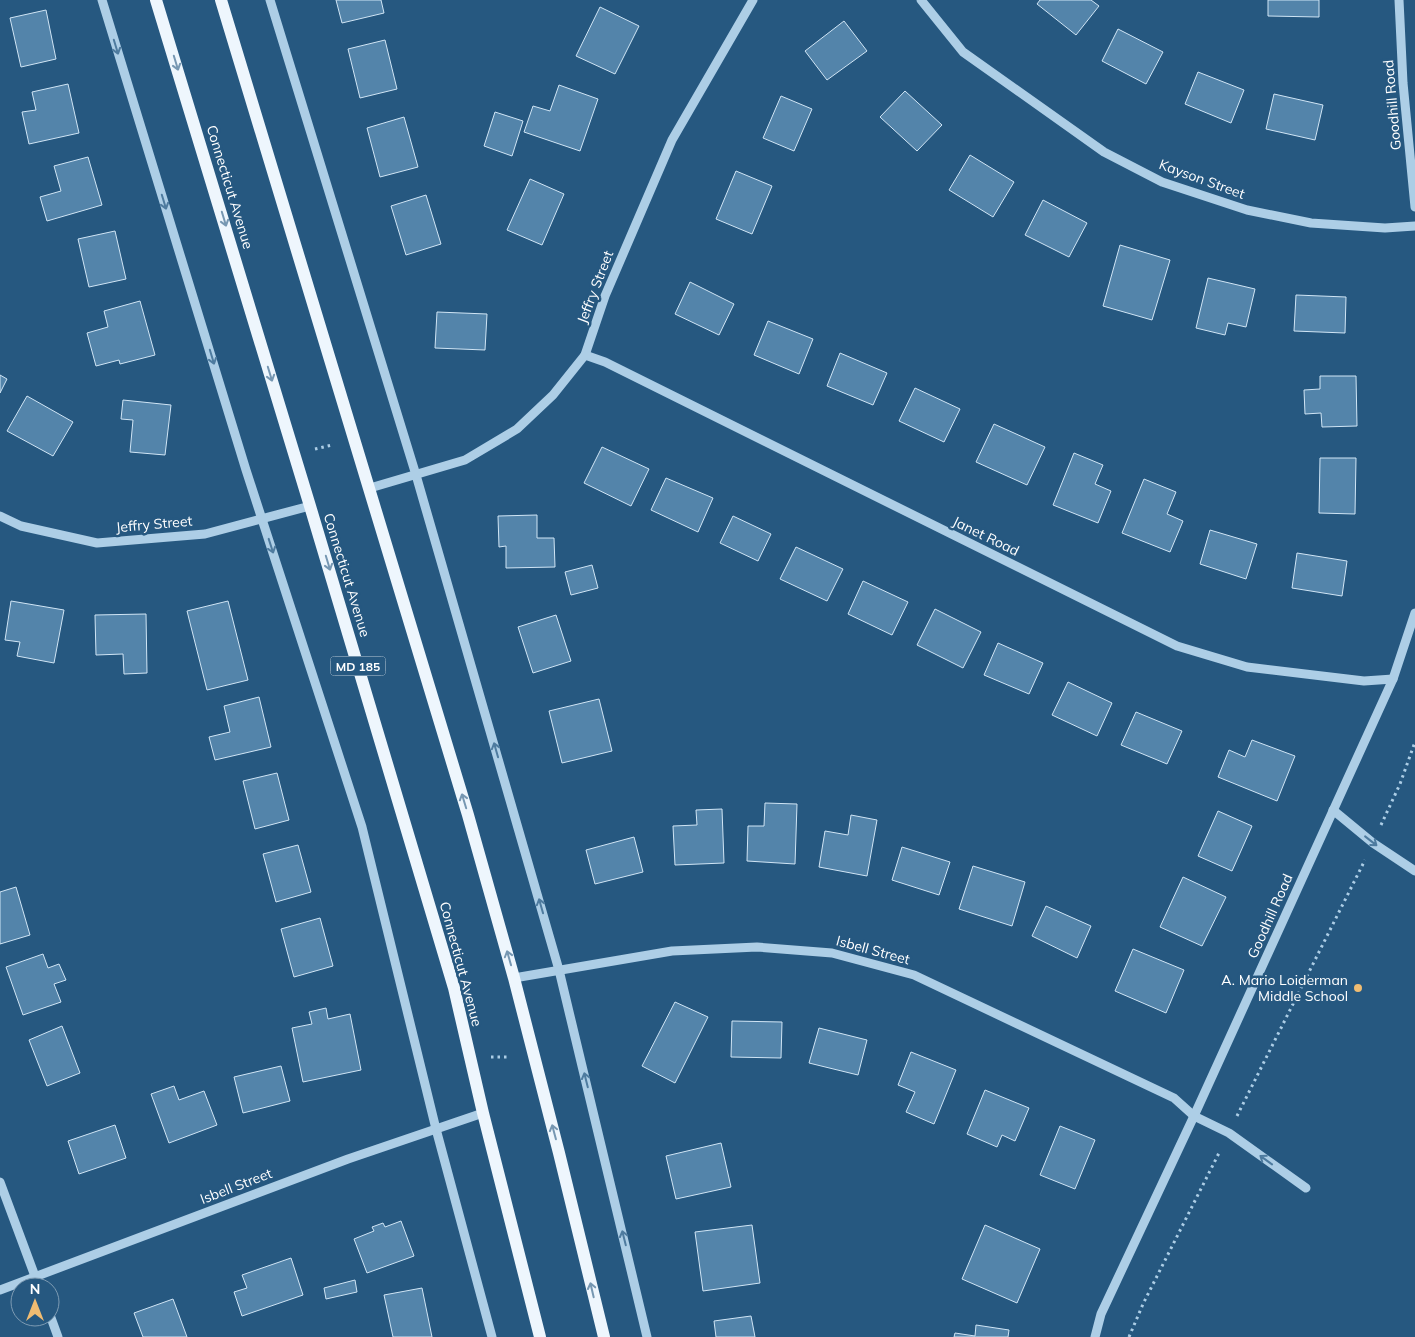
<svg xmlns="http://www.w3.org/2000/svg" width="1415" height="1337" viewBox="0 0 1415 1337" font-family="Mulish,sans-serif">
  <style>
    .building { fill: #5384aa; stroke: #d0e5f5 }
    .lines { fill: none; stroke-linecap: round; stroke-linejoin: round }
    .path { stroke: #adcee6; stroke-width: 3; stroke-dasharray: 2.5 4; stroke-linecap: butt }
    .minor { stroke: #adcee6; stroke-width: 9 }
    .major { stroke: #eef6fd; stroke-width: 12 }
    .oneway { stroke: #4e7b9f }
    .oneway2 { stroke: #7697b2 }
    .poi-dot { fill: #efbc72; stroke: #265880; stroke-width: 2 }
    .labels { text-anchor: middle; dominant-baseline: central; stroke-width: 5; stroke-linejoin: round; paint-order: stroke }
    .shield { fill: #265880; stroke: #becdd9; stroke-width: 1 }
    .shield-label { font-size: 12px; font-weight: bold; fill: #fff }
    .street-label { font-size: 14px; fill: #fff; stroke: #265880 }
    .poi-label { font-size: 14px; fill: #fff; stroke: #265880; text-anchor: end }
  </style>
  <rect width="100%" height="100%" fill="#265880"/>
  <g class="building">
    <path d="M336 0H381L384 13 342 23Z"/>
    <path d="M1040 0H1091L1099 6 1076 35 1037 4Z"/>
    <path d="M1268 0H1319V17L1268 16Z"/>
    <path d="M600 7 639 26 615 74 576 56Z"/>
    <path d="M46 10 56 59 21 67 10 18Z"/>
    <path d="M844 21 867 51 827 80 805 51Z"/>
    <path d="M1118 29 1163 52 1146 84 1102 61Z"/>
    <path d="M385 40 397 89 360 98 348 49Z"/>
    <path d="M1198 72 1244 90 1231 123 1185 104Z"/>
    <path d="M68 84 79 133 29 144 22 112 36 110 32 92Z"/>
    <path d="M559 85 598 99 580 151 524 132 533 106 550 111Z"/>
    <path d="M905 91 942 125 917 151 880 117Z"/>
    <path d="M1274 94 1323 105 1315 140 1266 129Z"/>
    <path d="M781 96 812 109 794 151 763 138Z"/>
    <path d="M495 112 523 121 512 156 484 146Z"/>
    <path d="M404 117 418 167 380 177 367 128Z"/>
    <path d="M970 155 1014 182 993 217 949 190Z"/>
    <path d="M88 157 102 205 47 221 40 197 61 191 54 166Z"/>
    <path d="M736 171 772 186 752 234 716 219Z"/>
    <path d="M530 179 564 194 542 245 507 230Z"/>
    <path d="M426 195 441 244 406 255 391 206Z"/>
    <path d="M1043 200 1087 223 1069 257 1025 235Z"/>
    <path d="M115 231 126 279 89 287 78 239Z"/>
    <path d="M1120 245 1170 260 1152 320 1103 306Z"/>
    <path d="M1208 278 1255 289 1246 327 1228 323 1225 335 1196 328Z"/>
    <path d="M690 282 734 304 719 335 675 314Z"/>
    <path d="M1296 295 1346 297 1345 333 1294 331Z"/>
    <path d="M140 301 155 355 120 364 119 360 96 366 87 333 108 327 104 311Z"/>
    <path d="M437 312 487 314 485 350 435 348Z"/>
    <path d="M768 321 813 339 799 374 754 355Z"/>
    <path d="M840 353 887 373 873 405 827 386Z"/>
    <path d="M0 375 7 379 0 393Z"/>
    <path d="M1320 376H1356L1357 426 1322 427 1321 413 1305 414 1304 390 1320 389Z"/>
    <path d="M915 388 960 409 944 442 899 421Z"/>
    <path d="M27 396 73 422 53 456 7 431Z"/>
    <path d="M123 400 171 405 165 455 130 452 133 420 121 419Z"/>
    <path d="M994 424 1045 447 1027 485 976 462Z"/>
    <path d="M602 447 649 469 631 506 584 483Z"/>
    <path d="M1074 453 1103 465 1095 484 1111 491 1098 523 1053 505Z"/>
    <path d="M1320 458H1356L1355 514 1319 513Z"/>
    <path d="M666 478 713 498 698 532 651 510Z"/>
    <path d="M1144 479 1176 492 1167 514 1183 521 1170 552 1122 533Z"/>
    <path d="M537 515V538H554L555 567 506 568V546L499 547 498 516Z"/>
    <path d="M733 516 771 534 758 561 720 543Z"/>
    <path d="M1210 530 1257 544 1246 579 1200 564Z"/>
    <path d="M796 547 843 569 827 601 780 579Z"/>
    <path d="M1297 553 1347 561 1342 596 1292 588Z"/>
    <path d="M592 565 598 588 571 595 565 572Z"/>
    <path d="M863 581 908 602 892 635 848 614Z"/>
    <path d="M11 601 64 610 54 663 17 656 20 642 5 640Z"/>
    <path d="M228 601 248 680 207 690 187 611Z"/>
    <path d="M935 609 981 632 963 668 917 645Z"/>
    <path d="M146 614 147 673 124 674 123 654 96 655 95 615Z"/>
    <path d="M556 615 571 661 533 673 518 627Z"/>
    <path d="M998 643 1043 663 1029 694 984 675Z"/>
    <path d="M1068 682 1112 703 1097 736 1052 715Z"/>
    <path d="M259 697 271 747 215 760 209 737 230 732 224 706Z"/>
    <path d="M599 699 612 751 562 763 549 711Z"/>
    <path d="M1136 712 1182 731 1167 764 1121 745Z"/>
    <path d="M1252 740 1295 756 1277 801 1218 777 1229 750 1245 757Z"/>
    <path d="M277 773 289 820 255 829 243 781Z"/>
    <path d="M765 803 797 804 795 864 747 861 748 826H764Z"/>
    <path d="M722 809 724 863 675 865 673 826 697 825 696 810Z"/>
    <path d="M1218 811 1252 826 1232 871 1198 856Z"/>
    <path d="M851 815 877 820 867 876 819 867 825 831 848 835Z"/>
    <path d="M634 837 643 872 595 884 586 850Z"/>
    <path d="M298 845 311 892 276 902 263 854Z"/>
    <path d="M902 847 950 862 939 895 892 880Z"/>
    <path d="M973 866 1025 882 1012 926 959 909Z"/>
    <path d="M1183 877 1226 897 1202 946 1160 927Z"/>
    <path d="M16 887 30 935 0 944V892Z"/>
    <path d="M1046 906 1091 926 1077 958 1032 936Z"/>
    <path d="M320 918 333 966 294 977 281 929Z"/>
    <path d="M1133 949 1184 970 1166 1013 1115 991Z"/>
    <path d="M43 954 48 968 59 964 66 980 54 984 61 1002 23 1015 6 967Z"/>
    <path d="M675 1002 708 1017 675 1083 642 1066Z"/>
    <path d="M326 1008 328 1019 350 1014 361 1070 303 1082 292 1028 312 1024 309 1012Z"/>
    <path d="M732 1021 782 1022 781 1058 731 1057Z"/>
    <path d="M62 1026 80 1073 47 1086 29 1040Z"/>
    <path d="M819 1028 867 1040 858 1075 809 1063Z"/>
    <path d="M911 1052 956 1070 934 1124 906 1112 915 1092 898 1085Z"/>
    <path d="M281 1066 290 1101 243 1113 234 1077Z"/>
    <path d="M174 1086 179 1100 204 1091 217 1125 169 1143 151 1094Z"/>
    <path d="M985 1090 1029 1108 1015 1141 1002 1135 997 1147 967 1134Z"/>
    <path d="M115 1125 126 1158 79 1174 68 1141Z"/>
    <path d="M1060 1126 1095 1140 1075 1189 1040 1175Z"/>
    <path d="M721 1143 731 1187 676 1199 666 1156Z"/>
    <path d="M401 1221 414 1256 367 1273 354 1239 374 1231 372 1227 383 1223 385 1227Z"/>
    <path d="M752 1225 760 1283 703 1291 695 1232Z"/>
    <path d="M985 1225 1040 1249 1017 1303 962 1279Z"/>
    <path d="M291 1258 303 1295 242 1316 234 1292 247 1288 242 1275Z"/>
    <path d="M355 1280 357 1292 326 1299 324 1288Z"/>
    <path d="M422 1288 432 1337H393L384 1295Z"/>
    <path d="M173 1299 187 1337H143L134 1313Z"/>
    <path d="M751 1316 755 1337H716L714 1321Z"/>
    <path d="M976 1325 1009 1330 1008 1337H954L955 1333 975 1336Z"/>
  </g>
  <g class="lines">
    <g class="path">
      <path d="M315 449 332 445"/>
      <path d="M1381 825 1400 784 1415 742"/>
      <path d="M491 1057H510"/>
      <path d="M1237 1116 1365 860"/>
      <path d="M1129 1337 1143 1304 1220 1151"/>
    </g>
    <g class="minor">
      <path d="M102 0 246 470 362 827 436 1129 492 1337"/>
      <path d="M270 0 416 475 559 970 647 1337"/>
      <path d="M921 0 963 52 1104 152 1162 182 1247 210 1311 223 1385 228 1415 226"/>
      <path d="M1399 0 1403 83 1415 207"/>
      <path d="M585 355 605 362 1177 646 1247 667 1364 681 1393 679"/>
      <path d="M370 488 465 460 517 429 553 395 585 355 605 296 672 140 753 0"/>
      <path d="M0 516 21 526 97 543 205 534 310 506"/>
      <path d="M1333 810 1373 843 1415 871"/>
      <path d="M514 978 672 951 757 947 832 953 914 975 1174 1098 1194 1116 1229 1133 1306 1188"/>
      <path d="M0 1182 39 1287"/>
      <path d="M0 1290 348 1159 483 1113"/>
      <path d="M50 1315 58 1337"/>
      <path d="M1095 1337 1101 1314 1194 1116 1393 679 1415 613"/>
    </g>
    <g class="major">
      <path d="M156 0 310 506 454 988 483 1113 540 1337"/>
      <path d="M221 0 468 815 514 978 559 1153 604 1337"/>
    </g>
  </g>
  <defs><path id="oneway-shaft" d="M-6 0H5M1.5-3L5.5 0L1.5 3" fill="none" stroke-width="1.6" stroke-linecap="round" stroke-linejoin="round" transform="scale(1.25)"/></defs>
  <g class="oneway">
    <use href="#oneway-shaft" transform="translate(116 47) rotate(73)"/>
    <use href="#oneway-shaft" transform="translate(164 202) rotate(73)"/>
    <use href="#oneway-shaft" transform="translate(212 357) rotate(73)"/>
    <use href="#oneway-shaft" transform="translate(271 546) rotate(72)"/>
    <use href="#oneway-shaft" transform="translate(496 750) rotate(-106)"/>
    <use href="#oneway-shaft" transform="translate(1371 841) rotate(38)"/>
    <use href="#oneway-shaft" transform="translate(541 906) rotate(-106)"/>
    <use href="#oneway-shaft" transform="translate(586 1080) rotate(-104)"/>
    <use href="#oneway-shaft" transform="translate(1266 1160) rotate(-144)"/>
    <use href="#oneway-shaft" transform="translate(624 1238) rotate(-104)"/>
  </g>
  <g class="oneway2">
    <use href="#oneway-shaft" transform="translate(176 63) rotate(73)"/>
    <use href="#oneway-shaft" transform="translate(224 219) rotate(73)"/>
    <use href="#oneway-shaft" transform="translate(270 374) rotate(73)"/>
    <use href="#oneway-shaft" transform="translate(328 563) rotate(73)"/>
    <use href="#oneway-shaft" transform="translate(464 801) rotate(-107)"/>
    <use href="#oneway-shaft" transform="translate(509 958) rotate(-106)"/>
    <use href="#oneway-shaft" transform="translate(554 1132) rotate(-105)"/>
    <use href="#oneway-shaft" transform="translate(592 1290) rotate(-103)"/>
  </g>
  <circle class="poi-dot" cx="1358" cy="988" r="5"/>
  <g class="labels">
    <rect class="shield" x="330.5" y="656.5" width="55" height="19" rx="4"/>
    <g class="shield-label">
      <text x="358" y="666">MD 185</text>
    </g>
    <g class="street-label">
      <text transform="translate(1392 105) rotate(-95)">Goodhill Road</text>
      <text transform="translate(1202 179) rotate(20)">Kayson Street</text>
      <text transform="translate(230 187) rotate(73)">Connecticut Avenue</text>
      <text transform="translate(595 287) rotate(-69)">Jeffry Street</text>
      <text transform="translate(154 524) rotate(-5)">Jeffry Street</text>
      <text transform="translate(986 536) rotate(26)">Janet Road</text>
      <text transform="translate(347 575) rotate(73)">Connecticut Avenue</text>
      <text transform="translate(1270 916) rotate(-66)">Goodhill Road</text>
      <text transform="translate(873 950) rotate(15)">Isbell Street</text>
      <text transform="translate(461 964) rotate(75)">Connecticut Avenue</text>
      <text transform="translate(236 1186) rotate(-21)">Isbell Street</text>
    </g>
    <g class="poi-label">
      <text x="1348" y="980">A. Mario Loiderman<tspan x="1348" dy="16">Middle School</tspan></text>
    </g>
  </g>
  <g transform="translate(35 1302)"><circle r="24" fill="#265880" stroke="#7d9bb3"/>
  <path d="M0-4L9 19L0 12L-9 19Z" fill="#efbc72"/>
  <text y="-8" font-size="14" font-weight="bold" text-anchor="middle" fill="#ffffff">N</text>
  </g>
</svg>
